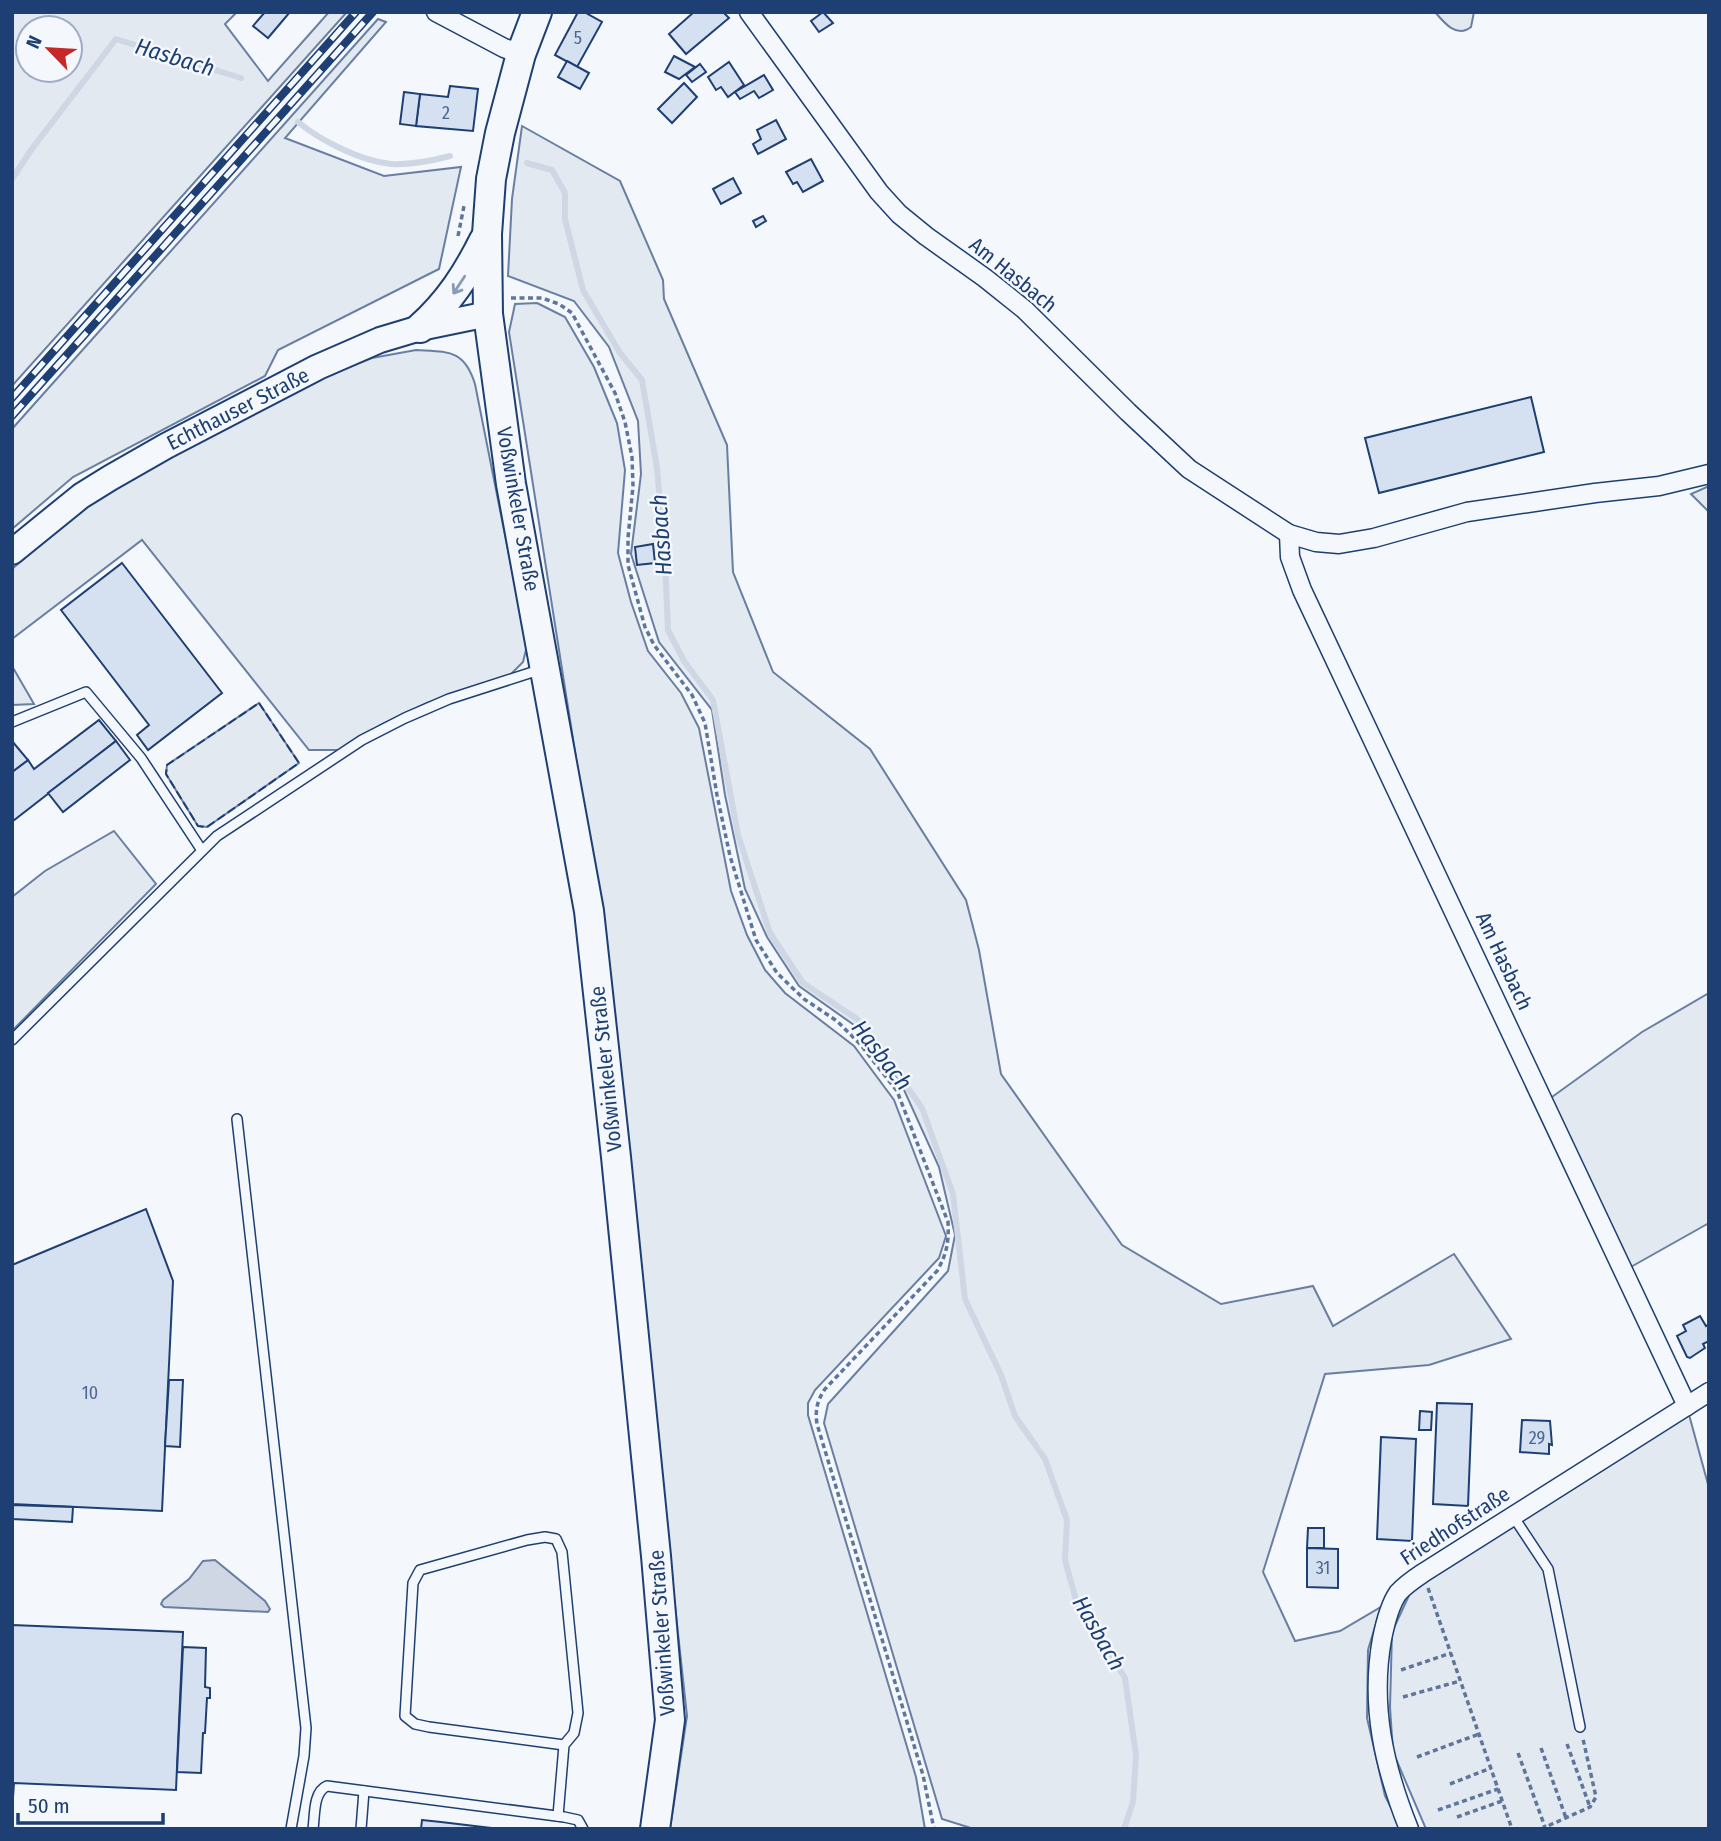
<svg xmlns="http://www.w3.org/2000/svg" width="1721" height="1841" viewBox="0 0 1721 1841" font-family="'Fira Sans Condensed',sans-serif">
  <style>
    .green { fill: #e3e9f0; stroke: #687fa3; stroke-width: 2; fill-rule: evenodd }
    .water { fill: #cfd7e4; stroke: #687fa3; stroke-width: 2 }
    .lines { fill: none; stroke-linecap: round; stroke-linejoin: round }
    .stream { stroke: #cfd7e4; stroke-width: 6 }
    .building { fill: #d5e0f0; stroke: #1d3f73; stroke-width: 2 }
    .lane-casing { stroke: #1d3f73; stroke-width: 12 }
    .street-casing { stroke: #1d3f73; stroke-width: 21 }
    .secondary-casing { stroke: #1d3f73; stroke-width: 28 }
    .primary-casing { stroke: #1d3f73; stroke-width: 32 }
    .path { stroke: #5e769c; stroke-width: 3.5; stroke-dasharray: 5 3.5; stroke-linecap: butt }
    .lane { stroke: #f4f7fb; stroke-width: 9 }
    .street { stroke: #f4f7fb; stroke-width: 18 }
    .secondary { stroke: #f4f7fb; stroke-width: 24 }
    .primary { stroke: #f4f7fb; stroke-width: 28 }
    .rail-casing { stroke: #1d3f73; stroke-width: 8 }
    .rail { stroke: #f4f7fb; stroke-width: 5; stroke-dasharray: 16; stroke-linecap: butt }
    .fence { stroke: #1d3f73; stroke-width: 2; stroke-dasharray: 9 3.5; stroke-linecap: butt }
    .oneway { stroke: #889bb7 }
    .labels { text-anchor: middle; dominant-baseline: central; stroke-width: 5; stroke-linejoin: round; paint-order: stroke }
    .number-label { font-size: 18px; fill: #4b6792 }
    .street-label { font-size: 21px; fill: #1d3f73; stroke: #f4f7fb }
    .water-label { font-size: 23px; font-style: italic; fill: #1d3f73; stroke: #f4f7fb }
  </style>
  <rect width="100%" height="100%" fill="#f4f7fb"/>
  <g class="green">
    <path d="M12 12H237L225 24 268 81 329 12H347L12 386ZM28 28H70V70H28Z"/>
    <path d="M1435 12H1474L1471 27C1457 38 1445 24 1435 12Z"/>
    <path d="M378 19 386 22 285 138 384 176 461 167 439 269 278 350 265 376 73 477 12 529V429Z"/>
    <path d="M522 126 620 181 663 280 664 299 727 445 733 572 773 672 870 749 966 900 979 950 1001 1074 1122 1245 1221 1304 1313 1286 1333 1326 1454 1254 1511 1339 1429 1365 1325 1374 1263 1572 1295 1641 1340 1631 1381 1607 1368 1650 1367 1718 1385 1796 1402 1829H974L942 1819 824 1423 828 1404 948 1271 955 1235 939 1167 900 1081 861 1030 799 986 767 937 745 889 725 795 712 710 659 642 631 554 641 474 638 421 609 347 574 301 508 276 512 199Z"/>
    <path d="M537 303 565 317 594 367 617 423 625 470 618 553 631 602 648 651 681 693 699 728 731 891 747 935 765 970 785 993 854 1046 894 1100 946 1236 939 1258 815 1390 808 1403V1415L916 1777 925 1829H670L687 1716 598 898 509 332 515 304Z"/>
    <path d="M416 350C448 352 464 349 475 384L527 646 523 662 509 676 427 703 381 725 340 750H309L142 540 12 639V569L82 509 121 481 318 379 372 358Z"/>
    <path d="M1709 486V512L1691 494Z"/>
    <path d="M12 666 34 704 12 705Z"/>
    <path d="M259 703 299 763 207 827 198 826 166 774 167 765Z"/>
    <path d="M114 831 156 884 12 1031V897L45 871Z"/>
    <path d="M1709 993V1223L1629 1268 1538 1104 1552 1097 1642 1032Z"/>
    <path d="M1688 1411 1709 1488V1829H1426L1393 1752 1390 1707 1392 1632 1412 1589Z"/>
  </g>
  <path class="water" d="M215 1560 265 1601 270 1609 268 1612 164 1607 161 1604 163 1600 189 1579 203 1561Z"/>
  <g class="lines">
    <g class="stream">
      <path d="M298 122C321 141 361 161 391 164 411 165 431 161 450 156"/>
      <path d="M527 163 552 170 565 193V219L583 290 620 353 642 380 657 468 665 561 668 630 684 661 713 700 738 835 770 933 803 983 857 1019 876 1042 922 1108 953 1194 965 1299 1001 1375 1015 1416 1045 1459 1067 1520 1065 1560 1076 1600 1125 1678 1136 1755 1133 1802 1124 1829"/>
      <path d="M12 179 31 150 116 39 241 78"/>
    </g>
  </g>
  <g class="building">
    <path d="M265 12H290L268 38 253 26Z"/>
    <path d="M578 12H584L602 22 577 67 555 55Z"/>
    <path d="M694 12H723L729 18 686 54 669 34Z"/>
    <path d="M823 12 833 23 819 32 811 21Z"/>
    <path d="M674 56 695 67 679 79 665 72Z"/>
    <path d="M567 61 589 73 580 89 558 77Z"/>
    <path d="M729 62 744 85 728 97 721 87 716 90 708 77Z"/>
    <path d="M700 64 706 72 692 82 686 75Z"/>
    <path d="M764 75 773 90 759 98 754 91 740 99 735 92Z"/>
    <path d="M684 83 697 97 672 123 658 109Z"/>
    <path d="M450 86 478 89 473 131 416 126 420 94 448 97Z"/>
    <path d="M404 92 420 94 416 126 400 124Z"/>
    <path d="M776 120 786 139 758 154 753 144 761 139 757 130Z"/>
    <path d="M811 159 823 181 803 192 797 182 793 184 786 172Z"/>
    <path d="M733 178 741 193 721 204 713 189Z"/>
    <path d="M763 216 766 221 756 227 753 221Z"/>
    <path d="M1531 397 1544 452 1379 493 1365 438Z"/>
    <path d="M653 544 655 563 637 565 635 547Z"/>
    <path d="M122 563 222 693 148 750 137 735 149 725 61 610Z"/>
    <path d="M99 720 116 741 13 821 12 772 28 760 34 769Z"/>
    <path d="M12 741 28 760 12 772Z"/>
    <path d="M116 741 130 760 63 812 48 793Z"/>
    <path d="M146 1209 173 1281 162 1511 12 1504V1265Z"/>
    <path d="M1700 1316 1706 1326 1709 1324V1341L1703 1344 1705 1348 1690 1358 1687 1357 1677 1336 1686 1331 1683 1325Z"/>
    <path d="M169 1380H183L180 1447 165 1446Z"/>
    <path d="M1437 1403 1472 1404 1468 1506 1433 1504Z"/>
    <path d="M1420 1411 1432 1412 1431 1430H1419Z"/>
    <path d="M1522 1420 1550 1421 1552 1445 1549 1444V1454L1520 1452Z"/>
    <path d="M1381 1437 1416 1439 1412 1541 1377 1539Z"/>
    <path d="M12 1505 73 1507 72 1522 12 1519Z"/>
    <path d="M1308 1528H1324V1548H1307Z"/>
    <path d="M1307 1548 1338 1549V1588L1307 1587Z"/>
    <path d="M12 1625 183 1632 176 1790 14 1783 12 1812Z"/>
    <path d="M183 1647 206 1648 205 1687 210 1688V1698H207L205 1733H203L201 1773 177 1772Z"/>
    <path d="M422 1820 441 1822 500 1829H421Z"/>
  </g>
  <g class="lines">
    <g class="lane-casing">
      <g id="lane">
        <path d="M12 722 86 692 141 758 201 849"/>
        <path d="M12 1040 217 836 362 740 405 718 449 699 542 669"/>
        <path d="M237 1119 306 1728 304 1756 291 1829"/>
        <path d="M1513 1516 1548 1569 1580 1727"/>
        <path d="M558 1816 564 1745 429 1727 415 1724 405 1716 413 1583 420 1570 527 1540 545 1537 556 1539 562 1552 578 1713 574 1733 564 1745"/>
        <path d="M313 1829C315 1815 313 1792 327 1786L564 1817 578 1820 583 1829"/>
        <path d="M361 1829 364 1791"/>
      </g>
    </g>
    <g class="street-casing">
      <g id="street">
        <path d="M436 12 504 48 521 54"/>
        <path d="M749 12 879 192 899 214 926 236 985 278 1025 310 1128 412 1189 469 1289 534 1316 542 1339 544 1374 538 1467 512 1595 493 1659 486 1709 474"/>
        <path d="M1289 534 1290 557 1302 590 1687 1406"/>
        <path d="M1409 1829C1384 1767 1370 1706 1382 1639 1385 1624 1389 1606 1398 1593 1405 1585 1414 1579 1423 1573L1709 1392"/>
      </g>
    </g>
    <g class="secondary-casing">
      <path id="secondary" d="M12 552 81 496 110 478 166 446 318 367 380 340 420 328 488 314"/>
    </g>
    <g class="primary-casing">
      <g id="primary">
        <path d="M537 12 521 54 500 133 491 179 487 234 488 314 511 484 589 911 616 1157 656 1556 670 1720 655 1829"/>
        <path d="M420 328C449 302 467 274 484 240"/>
      </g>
    </g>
    <g class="path">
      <path d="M458 236 464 206"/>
      <path d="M511 298H542L559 304 572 313 615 393 625 422 632 457 633 486 628 538V565L645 627 654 645 692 695 705 723 717 795 730 856 756 940 777 973 804 999 837 1021 860 1044 897 1091 948 1222C949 1241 947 1254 937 1271L825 1389C817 1401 815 1410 817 1424L923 1775 934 1829"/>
      <path d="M1428 1588 1512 1829"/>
      <path d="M1401 1670 1451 1653"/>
      <path d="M1403 1697 1460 1681"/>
      <path d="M1567 1744 1590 1807"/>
      <path d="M1541 1748 1566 1818"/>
      <path d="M1518 1753 1545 1827"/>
      <path d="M1417 1757 1479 1734"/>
      <path d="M1450 1784 1491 1768"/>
      <path d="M1438 1810 1498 1789"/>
      <path d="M1457 1817 1502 1801"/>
      <path d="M1541 1829 1590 1807 1596 1797 1583 1739"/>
    </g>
    <use href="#lane" class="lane"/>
    <use href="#street" class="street"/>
    <use href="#secondary" class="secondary"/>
    <use href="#primary" class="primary"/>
    <g class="rail-casing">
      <g id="rail">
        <path d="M12 398 356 12"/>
        <path d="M12 416 373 12"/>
      </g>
    </g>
    <use href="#rail" class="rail"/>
    <path class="fence" d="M259 703 299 763 207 827 198 826 166 774 167 765Z"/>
  </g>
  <defs><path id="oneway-shaft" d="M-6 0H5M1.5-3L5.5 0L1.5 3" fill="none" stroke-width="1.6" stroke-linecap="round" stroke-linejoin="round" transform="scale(1.75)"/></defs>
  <use class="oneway" href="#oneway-shaft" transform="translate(459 285) rotate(123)"/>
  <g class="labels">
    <g class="number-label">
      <text x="578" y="38">5</text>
      <text x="446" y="113">2</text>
      <text x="90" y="1393">10</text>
      <text x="1537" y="1438">29</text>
      <text x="1323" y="1568">31</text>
    </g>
    <g class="street-label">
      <text transform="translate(1013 275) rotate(39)">Am Hasbach</text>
      <text transform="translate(238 409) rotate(-27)">Echthauser Straße</text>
      <text transform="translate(518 509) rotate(80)">Voßwinkeler Straße</text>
      <text transform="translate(1504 961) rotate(65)">Am Hasbach</text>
      <text transform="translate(606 1069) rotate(-96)">Voßwinkeler Straße</text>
      <text transform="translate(1455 1526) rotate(-33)">Friedhofstraße</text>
      <text transform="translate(662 1633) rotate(-94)">Voßwinkeler Straße</text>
    </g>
    <g class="water-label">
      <text transform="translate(175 57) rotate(17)">Hasbach</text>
      <text transform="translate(661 535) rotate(-94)">Hasbach</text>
      <text transform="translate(882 1055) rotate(52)">Hasbach</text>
      <text transform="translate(1099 1633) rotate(60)">Hasbach</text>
    </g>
  </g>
  <rect width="1721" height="1841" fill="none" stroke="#1d3f73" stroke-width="28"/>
  <g transform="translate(49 49) rotate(295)"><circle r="33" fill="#f4f7fb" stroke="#9eadc5" stroke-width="2"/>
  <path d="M0-5L12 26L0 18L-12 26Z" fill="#c62828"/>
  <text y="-10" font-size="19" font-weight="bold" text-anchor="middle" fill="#1d3f73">N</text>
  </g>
  <path d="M18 1813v10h145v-10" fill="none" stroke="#1d3f73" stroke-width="3.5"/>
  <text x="28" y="1813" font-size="21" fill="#1d3f73" stroke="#f4f7fb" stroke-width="5" paint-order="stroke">50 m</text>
</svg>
